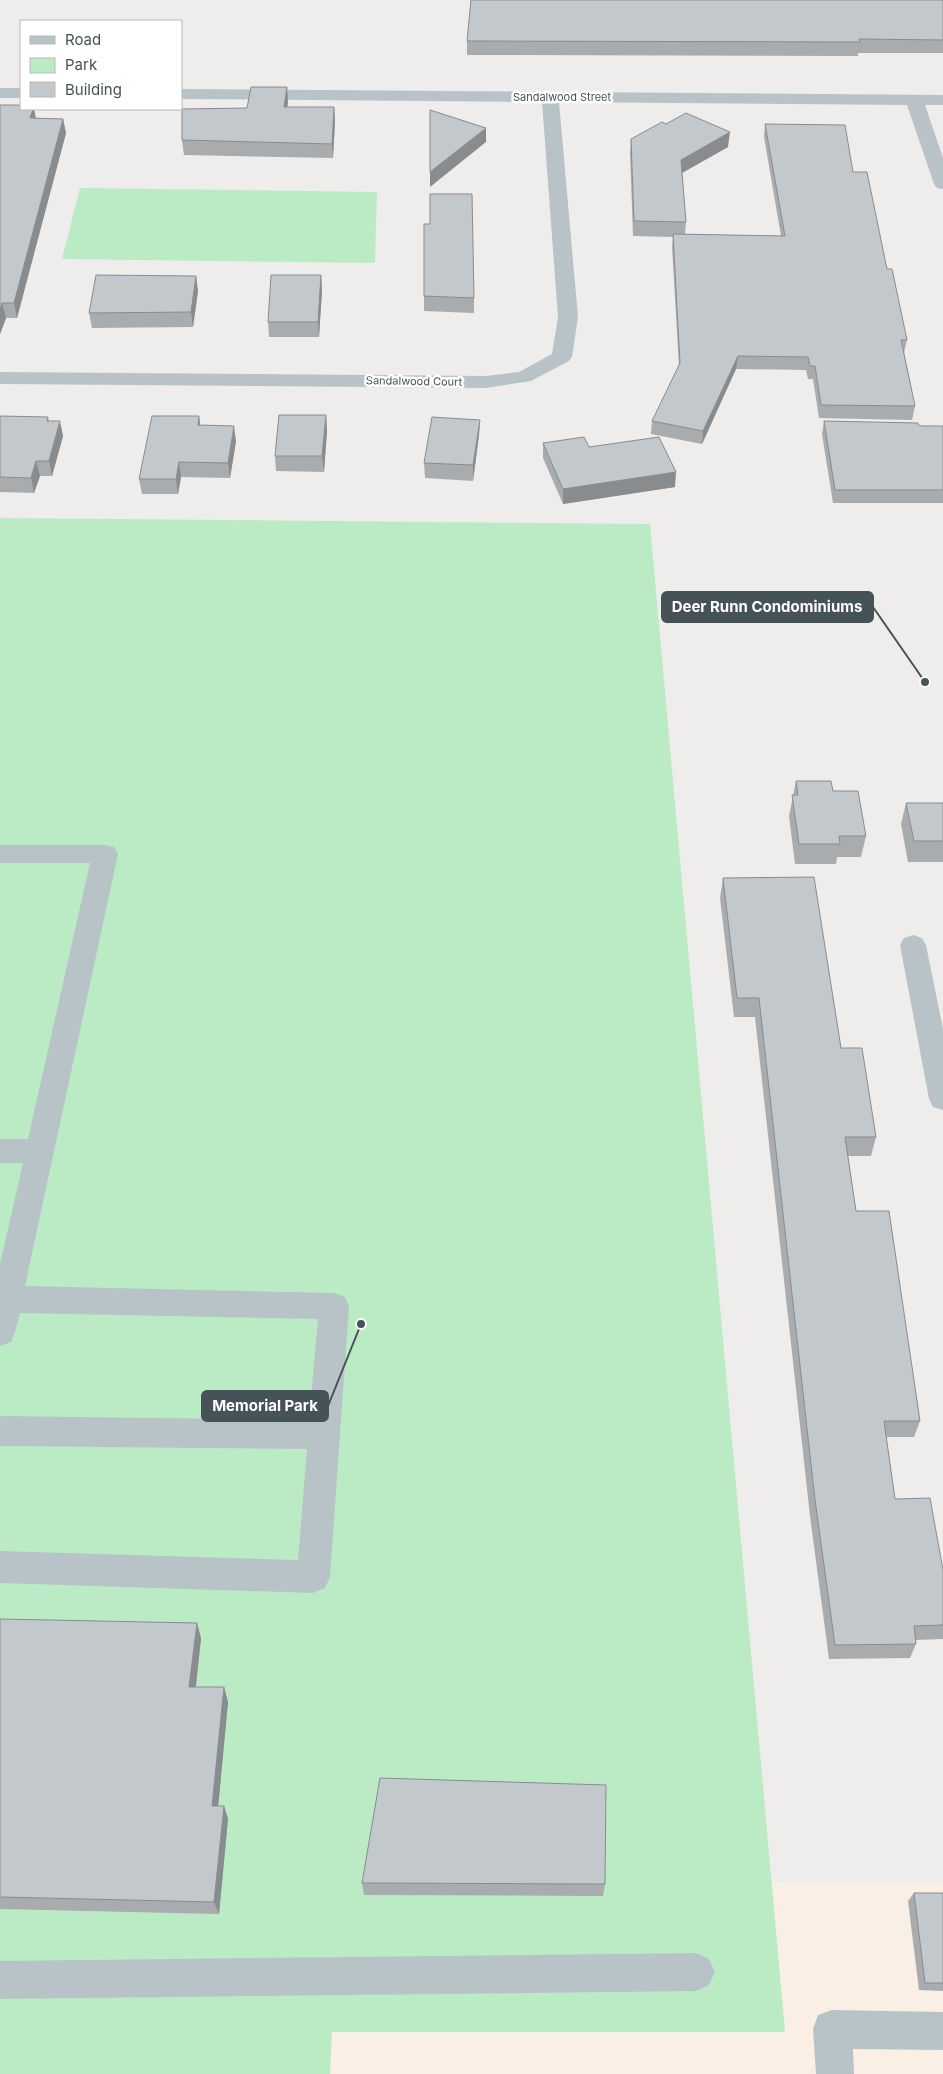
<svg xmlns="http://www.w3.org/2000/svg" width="943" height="2074" viewBox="0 0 943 2074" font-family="Inter,sans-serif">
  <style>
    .commercial { fill: #faefe4 }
    .green { fill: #bbebc4 }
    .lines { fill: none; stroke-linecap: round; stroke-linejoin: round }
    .minor { fill: #b8c3c8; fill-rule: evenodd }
    .wall { fill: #a8acaf }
    .shaded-wall { fill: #888c8f }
    .building { fill: #c3c8cc; stroke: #888c8f }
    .labels { text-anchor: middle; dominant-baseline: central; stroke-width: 5; stroke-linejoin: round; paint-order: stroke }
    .far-street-label { font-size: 11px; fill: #455358; stroke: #fff }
    .leader { fill: none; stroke: #455358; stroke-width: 2 }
    .callout-dot { fill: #455358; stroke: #fff; stroke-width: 2 }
    .callout { fill: #455358; stroke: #455358; stroke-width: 2 }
    .callout-label { font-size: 15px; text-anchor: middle; font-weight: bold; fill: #fff }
  </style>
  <rect width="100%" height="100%" fill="#efecec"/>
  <path class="commercial" d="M772 1882 943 1884V2074H330L331 2032H785Z"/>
  <g class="green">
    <path d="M80 188 377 192 375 263 62 259Z"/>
    <path d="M0 518 650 524 785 2032H332L330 2074H0Z"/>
  </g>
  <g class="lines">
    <g class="minor">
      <rect x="0" y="88" width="21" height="10"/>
      <path d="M181 89 943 95V105H925L943 158V189L937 188 934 184 907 105 559 102 578 317 572 357 569 361 531 381 486 388 0 384V372L486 376 519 372 552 354 558 317 542 102 181 99Z"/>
      <path d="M0 845H105L114 847 118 854 25 1286 334 1293 345 1297 349 1306 330 1577 325 1588 313 1593 0 1583V1551L298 1560 307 1449 0 1446V1416L309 1420 318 1319 20 1313 15 1332 11 1342 0 1346V1264L23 1163H0V1139H28L90 863H0Z"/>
      <path d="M913 935 922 938 926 945 943 1029V1110L933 1107 929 1099 900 945 904 938Z"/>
      <path d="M696 1953 709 1959 715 1972 709 1985 696 1991 0 1999V1961Z"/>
      <path d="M832 2010 943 2012V2050L853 2049 854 2074H816L813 2029 818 2015Z"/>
    </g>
  </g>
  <g class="wall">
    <path d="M943 0V53H858V56L467 55V41Z"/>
    <path d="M287 87 288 102 287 107H334L335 121 333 158 184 155 182 140Z"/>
    <path d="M0 105 21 109H34L36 118 63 119 66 133 17 318H6L0 334Z"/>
    <path d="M765 124 853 172 887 269 907 340 904 353 915 406 912 420 819 418 813 379H808L806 370 736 369 702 444 651 434 652 421 679 367 672 247 673 237 633 236 630 153 631 139 728 147 682 173 686 222 685 234 781 236 764 137Z"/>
    <path d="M430 224 474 298V313L424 311V296Z"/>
    <path d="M321 275 322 290 319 337H269L268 322Z"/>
    <path d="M196 276 198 291 193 327 92 328 89 313Z"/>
    <path d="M326 415 327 430 324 472 276 471 275 456Z"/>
    <path d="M0 416 48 417 49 421 63 436 52 476H40L34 493 0 492Z"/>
    <path d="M199 416 200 425 236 441 230 478 181 477 178 494H142L139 479Z"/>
    <path d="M480 420 479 435 473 481 425 478 424 463Z"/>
    <path d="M824 421 922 426H943V503H833L822 434Z"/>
    <path d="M543 443 589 447 675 487 563 504 543 458Z"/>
    <path d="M796 781 833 791 866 836 861 857H837L836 864H795L789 816Z"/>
    <path d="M906 803H943V862H908L901 824Z"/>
    <path d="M723 878 841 1048 876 1137 871 1156H848L856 1211 920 1421 914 1437H886L895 1499 943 1570V1639L916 1640V1644L910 1658 829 1659 810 1516 755 1017H734L720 898Z"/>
    <path d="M0 1619 201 1638 196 1687H224L228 1702 218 1806H224L228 1819 219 1914 0 1909Z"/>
    <path d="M362 1883 605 1884 603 1896 364 1895Z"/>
    <path d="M914 1893H943V1991L919 1990 908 1901Z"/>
  </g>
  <g class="shaded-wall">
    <path d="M287 87 288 102 285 122 284 107Z"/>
    <path d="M334 107 335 121 333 158 332 144Z"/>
    <path d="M33 109H34L36 120 30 118Z"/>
    <path d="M63 119 66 133 17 318 14 303Z"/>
    <path d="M486 128V142L430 187V172Z"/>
    <path d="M730 132 728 147 680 174 681 160Z"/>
    <path d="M321 275 322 290 319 337 318 322Z"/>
    <path d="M196 276 198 291 193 327 191 312Z"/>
    <path d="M2 303 6 318 0 334V310Z"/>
    <path d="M738 356 736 369 702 444 703 431Z"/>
    <path d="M326 415 327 430 324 472 322 456Z"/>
    <path d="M199 416 201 432 198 425Z"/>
    <path d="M480 420 479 435 473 481V465Z"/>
    <path d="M60 421 63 436 52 476 49 461Z"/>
    <path d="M234 426 236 441 230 478 228 463Z"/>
    <path d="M36 461 40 476 34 493 31 478Z"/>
    <path d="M179 462 181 477 178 494 176 479Z"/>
    <path d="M676 472 675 487 563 504V489Z"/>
    <path d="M197 1623 201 1638 194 1702 189 1687Z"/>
    <path d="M224 1687 228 1702 217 1819 212 1806Z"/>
    <path d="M224 1806 228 1819 219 1914 214 1902Z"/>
  </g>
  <g class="building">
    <path d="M471 0H943V40L859 39 860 42 467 41Z"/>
    <path d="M251 87H287L284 107H334L332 144 182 140V109L247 108Z"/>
    <path d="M0 105H21V109H33L30 118 63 119 14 303H2L0 310Z"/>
    <path d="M430 110 486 128 430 172Z"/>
    <path d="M686 113 730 132 681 160 686 222 634 221 631 139 662 122 666 124Z"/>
    <path d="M765 124 845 125 853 172H867L887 269H892L907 340H901L915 406 821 405 815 366H810L808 357 738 356 703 431 652 421 680 363 673 234 785 236Z"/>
    <path d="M430 194H472L474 298 424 296V224H430Z"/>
    <path d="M96 275 196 276 191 312 89 313Z"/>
    <path d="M271 275H321L318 322H268Z"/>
    <path d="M279 415H326L322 456H275Z"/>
    <path d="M0 416 48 417 47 421H60L49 461H36L31 478 0 477Z"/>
    <path d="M152 416H199L198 425 234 426 228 463 179 462 176 479H139Z"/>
    <path d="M432 417 480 420 473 465 424 463Z"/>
    <path d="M824 421 918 423V425L922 426H943V490H835Z"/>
    <path d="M584 437 589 447 659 437 676 472 563 489 543 443Z"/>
    <path d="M796 781H831L833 791H858L866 836H839L840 844H799L792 795H798Z"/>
    <path d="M906 803H943V841H914Z"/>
    <path d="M814 877 841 1048H862L876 1137H845L856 1211H889L920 1421H884L895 1499 930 1498 943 1570V1625L914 1626 916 1644 835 1645 815 1500 759 998H737L723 878Z"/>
    <path d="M0 1619 197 1623 189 1687H224L212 1806H224L214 1902 0 1897Z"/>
    <path d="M380 1778 606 1785 605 1884 362 1883Z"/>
    <path d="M914 1893H943V1983H925Z"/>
  </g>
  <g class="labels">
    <g class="far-street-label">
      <text x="562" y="97">Sandalwood Street</text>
      <text transform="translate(414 381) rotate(1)">Sandalwood Court</text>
    </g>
  </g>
  <path class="leader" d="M925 682L873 607M361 1324L328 1406"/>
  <g class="callout-dot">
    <circle cx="925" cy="682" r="5"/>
    <circle cx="361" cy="1324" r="5"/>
  </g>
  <g class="callout">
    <rect x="662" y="592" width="211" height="30" rx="5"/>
    <rect x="202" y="1391" width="126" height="30" rx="5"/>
  </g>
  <g class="callout-label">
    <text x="767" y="612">Deer Runn Condominiums</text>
    <text x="265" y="1411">Memorial Park</text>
  </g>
  <rect x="20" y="20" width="162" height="90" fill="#ffffff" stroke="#b5babc"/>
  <rect x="30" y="36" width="25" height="8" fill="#b8c3c8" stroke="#b5babc"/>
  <text x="65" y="45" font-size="15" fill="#455358">Road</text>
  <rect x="30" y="58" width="25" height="15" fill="#bbebc4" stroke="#b5babc"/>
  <text x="65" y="70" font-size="15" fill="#455358">Park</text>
  <rect x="30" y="82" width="25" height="15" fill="#c3c8cc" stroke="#b5babc"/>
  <text x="65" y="95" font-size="15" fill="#455358">Building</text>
</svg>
